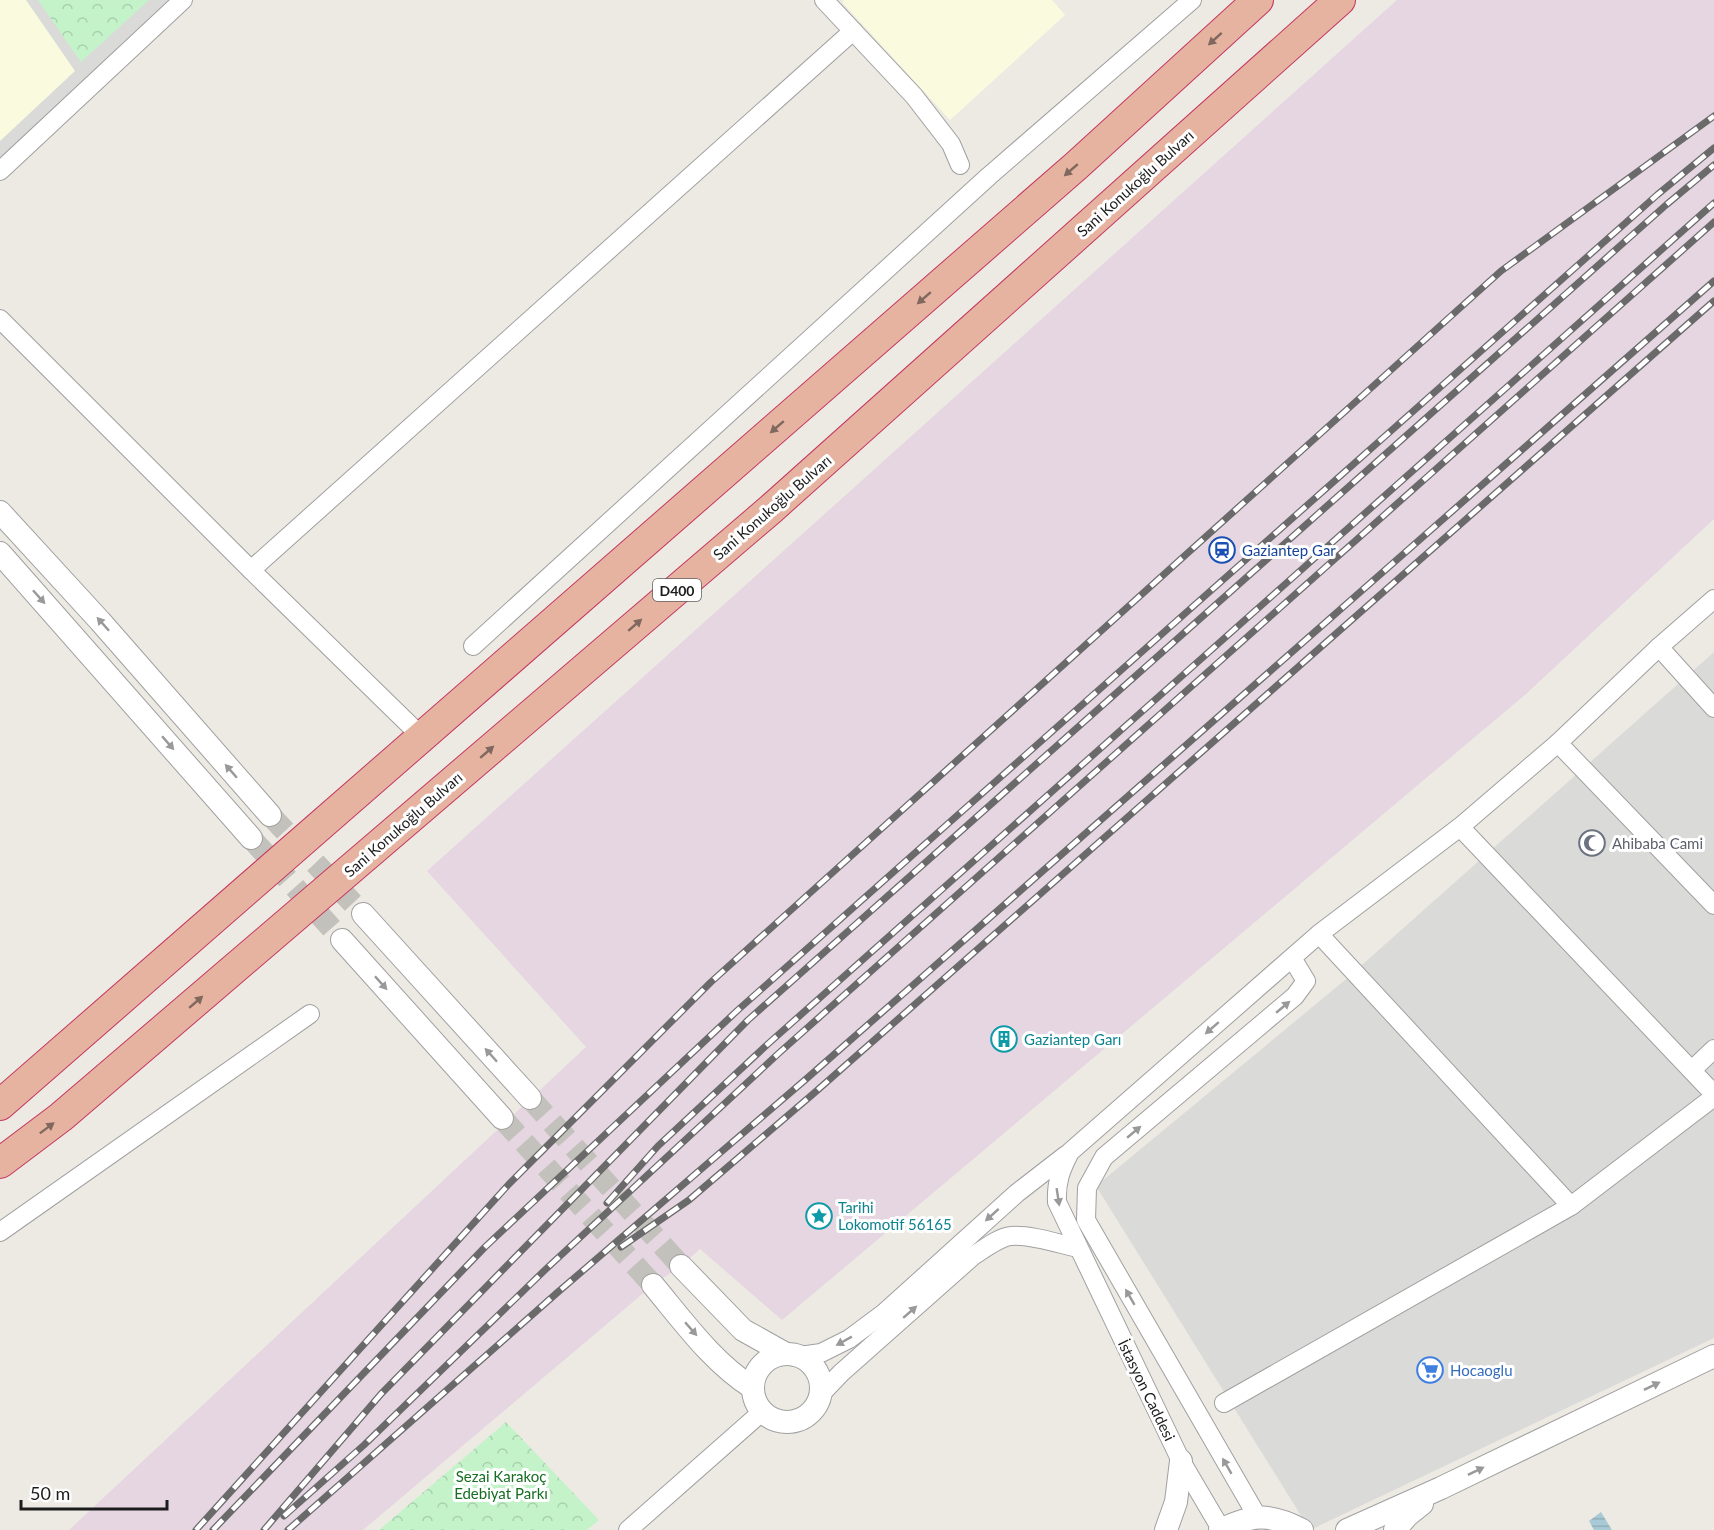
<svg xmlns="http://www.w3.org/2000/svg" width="1714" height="1530" viewBox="0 0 1714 1530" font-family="Lato,sans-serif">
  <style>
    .residential { fill: #dadad9 }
    .education { fill: #fafbde }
    .railway { fill: #e5d6e2 }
    .park { fill: url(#park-crowns) }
    .water { fill: url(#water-rules) }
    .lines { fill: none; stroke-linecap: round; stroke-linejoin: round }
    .tertiary-tunnel { stroke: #c3c1bb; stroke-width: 22; stroke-dasharray: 22 11; stroke-linecap: butt }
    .minor-casing { stroke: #a0a0a0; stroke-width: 20 }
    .tertiary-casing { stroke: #a0a0a0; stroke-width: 24 }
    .trunk-casing { stroke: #c43762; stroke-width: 32 }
    .minor { stroke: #fff; stroke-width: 18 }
    .tertiary { stroke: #fff; stroke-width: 22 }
    .trunk { stroke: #e6b3a1; stroke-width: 30 }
    .rail-casing { stroke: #6a6a6a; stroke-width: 7 }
    .rail { stroke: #fff; stroke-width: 4.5; stroke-dasharray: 14; stroke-linecap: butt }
    .oneway { fill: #81685e }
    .oneway2 { fill: #999 }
    .labels { text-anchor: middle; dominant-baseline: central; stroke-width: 6; stroke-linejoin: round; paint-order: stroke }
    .shield { fill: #fff; stroke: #606060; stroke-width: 1.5 }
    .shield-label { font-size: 14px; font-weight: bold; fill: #1c1c1c }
    .street-label { font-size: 15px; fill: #1c1c1c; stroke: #fff }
    .transit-label { font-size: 15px; fill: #164399; stroke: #fff; text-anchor: start }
    .worship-label { font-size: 15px; fill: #5b616d; stroke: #fff; text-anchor: start }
    .culture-label { font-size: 15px; fill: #0d838f; stroke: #fff; text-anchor: start }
    .shop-label { font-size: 15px; fill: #366cbe; stroke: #fff; text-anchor: start }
    .park-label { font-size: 15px; fill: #176e22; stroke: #fff }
  </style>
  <defs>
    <pattern id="park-crowns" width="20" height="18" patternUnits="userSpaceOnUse" patternTransform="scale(1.5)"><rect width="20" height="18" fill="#c4f3ca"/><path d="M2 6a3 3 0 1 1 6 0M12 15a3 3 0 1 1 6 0" fill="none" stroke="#a8d0ad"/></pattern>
    <pattern id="water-rules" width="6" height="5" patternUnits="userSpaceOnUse" patternTransform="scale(1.5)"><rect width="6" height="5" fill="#a8cad6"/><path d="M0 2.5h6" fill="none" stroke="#90adb7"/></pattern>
  </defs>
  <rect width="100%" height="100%" fill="#edeae3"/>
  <g class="residential">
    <path d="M0 0H189L0 169Z"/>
    <path d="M1714 652V1338L1310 1530 1096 1186 1345 980Z"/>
  </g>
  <g class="education">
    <path d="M0 0H26L75 71 0 141Z"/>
    <path d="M844 0H1052L1065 15 950 120 842 2Z"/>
  </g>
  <path class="railway" d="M1397 0H1714V519L1526 694 782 1320 700 1249 681 1266 653 1285 363 1530H69L586 1047 427 871Z"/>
  <g class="park">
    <path d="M38 0H149L81 62Z"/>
    <path d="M506 1422 599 1520 587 1530H379Z"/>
  </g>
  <path class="water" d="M1601 1512 1612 1530H1594L1589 1521Z"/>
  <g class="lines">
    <g class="tertiary-tunnel">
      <path d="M270 815 363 914"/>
      <path d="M251 838 342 940"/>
      <path d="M530 1098 681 1266"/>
      <path d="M502 1118 653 1285"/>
    </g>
    <g class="minor-casing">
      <g id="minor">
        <path d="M824 0 914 96 951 144 960 165"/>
        <path d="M0 171 183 0"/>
        <path d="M0 319 251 570 422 737"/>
        <path d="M251 570 853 31"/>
        <path d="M473 646 989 176 1192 0"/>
        <path d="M1659 647 1714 708"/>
        <path d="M1558 743 1714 905"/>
        <path d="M1460 827 1714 1094"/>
        <path d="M1319 934 1571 1206"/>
        <path d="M1692 1070 1714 1049"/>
        <path d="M0 1232 310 1014"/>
        <path d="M800 1356 821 1353 849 1339 884 1313 1017 1193 1066 1155"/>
        <path d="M821 1394 841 1373 973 1256C984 1249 999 1237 1011 1236 1029 1234 1060 1244 1078 1248"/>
        <path d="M1224 1403 1571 1206 1714 1097"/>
        <path d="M1257 1516 1086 1220 1087 1188 1104 1157 1295 996 1306 981 1292 958"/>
        <path d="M1221 1529 1181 1461 1057 1202C1056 1182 1061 1169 1070 1152L1319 934 1460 827 1558 743 1659 647 1714 599"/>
        <path d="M628 1530 763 1411"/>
      </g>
    </g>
    <g class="tertiary-casing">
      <g id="tertiary">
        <path d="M0 512 100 621 270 815"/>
        <path d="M0 553 251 838"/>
        <path d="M363 914 530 1098"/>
        <path d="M342 940 502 1118"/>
        <path d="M681 1266 743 1330 786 1354"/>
        <path d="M653 1285C683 1321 713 1363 753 1388"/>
        <circle cx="787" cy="1388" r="34"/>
        <path d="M1166 1530 1176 1502 1181 1461"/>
        <path d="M1220 1530C1252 1514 1270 1513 1302 1530"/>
        <path d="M1347 1530 1441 1488 1714 1356"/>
        <path d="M1395 1530 1407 1516 1422 1504"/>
      </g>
    </g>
    <g class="trunk-casing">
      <g id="trunk">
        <path d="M0 1105 1076 166 1258 0"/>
        <path d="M0 1163 61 1117 771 509 1340 0"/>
      </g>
    </g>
    <use href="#minor" class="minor"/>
    <use href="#tertiary" class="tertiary"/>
    <use href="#trunk" class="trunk"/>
    <g class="rail-casing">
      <g id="rail">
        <path d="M607 1203 658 1146 769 1043 1714 203"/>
        <path d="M621 1247 689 1200 813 1094 1714 301"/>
        <path d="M284 1516 364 1445 546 1269 779 1053 1714 222"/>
        <path d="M196 1530 509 1184 711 982 1501 271 1714 116"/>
        <path d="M213 1530 485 1247 739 1009 1657 195 1714 148"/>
        <path d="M264 1530 381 1394 748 1020 1666 205 1714 165"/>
        <path d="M288 1530 558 1292 805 1080 1714 281"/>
      </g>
    </g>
    <use href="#rail" class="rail"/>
  </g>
  <defs><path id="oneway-solid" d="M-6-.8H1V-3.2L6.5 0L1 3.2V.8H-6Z" transform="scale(1.5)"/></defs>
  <g class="oneway">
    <use href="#oneway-solid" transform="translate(1215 39) rotate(138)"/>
    <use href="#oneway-solid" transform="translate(1071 170) rotate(139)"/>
    <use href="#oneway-solid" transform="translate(924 298) rotate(139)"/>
    <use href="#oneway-solid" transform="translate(777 427) rotate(139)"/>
    <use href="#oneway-solid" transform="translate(635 625) rotate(-41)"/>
    <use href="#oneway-solid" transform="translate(487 752) rotate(-41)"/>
    <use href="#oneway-solid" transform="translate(196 1002) rotate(-41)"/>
    <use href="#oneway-solid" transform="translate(47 1128) rotate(-37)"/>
  </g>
  <g class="oneway2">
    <use href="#oneway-solid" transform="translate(39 597) rotate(48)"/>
    <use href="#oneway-solid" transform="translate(103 624) rotate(-132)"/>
    <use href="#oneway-solid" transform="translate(168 743) rotate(49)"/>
    <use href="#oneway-solid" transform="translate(231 771) rotate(-131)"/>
    <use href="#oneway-solid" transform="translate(381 983) rotate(48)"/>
    <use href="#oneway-solid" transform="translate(1283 1007) rotate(-40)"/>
    <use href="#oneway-solid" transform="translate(1212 1028) rotate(139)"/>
    <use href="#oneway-solid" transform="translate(491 1055) rotate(-132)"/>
    <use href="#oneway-solid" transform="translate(1134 1132) rotate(-40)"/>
    <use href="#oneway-solid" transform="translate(1058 1197) rotate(81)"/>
    <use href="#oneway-solid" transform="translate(992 1215) rotate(138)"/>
    <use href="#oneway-solid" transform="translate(1130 1297) rotate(-120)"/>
    <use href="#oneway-solid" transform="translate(910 1312) rotate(-41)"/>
    <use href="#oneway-solid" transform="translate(691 1329) rotate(49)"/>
    <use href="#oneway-solid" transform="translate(844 1341) rotate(151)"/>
    <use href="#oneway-solid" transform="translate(1652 1386) rotate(-26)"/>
    <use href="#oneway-solid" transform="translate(1227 1466) rotate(-120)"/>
    <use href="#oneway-solid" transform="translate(1476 1471) rotate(-26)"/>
  </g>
  <defs>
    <g id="station-ring" transform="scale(1.35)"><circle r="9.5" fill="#fff" stroke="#1a4fb4" stroke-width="1.5"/><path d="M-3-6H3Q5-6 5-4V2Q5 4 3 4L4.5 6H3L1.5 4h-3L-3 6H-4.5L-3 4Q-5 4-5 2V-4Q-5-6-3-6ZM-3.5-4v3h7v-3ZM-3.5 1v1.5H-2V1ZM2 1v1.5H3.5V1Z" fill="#1a4fb4"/></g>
    <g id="mosque-ring" transform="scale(1.35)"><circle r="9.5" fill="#fff" stroke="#6b7280" stroke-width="1.5"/><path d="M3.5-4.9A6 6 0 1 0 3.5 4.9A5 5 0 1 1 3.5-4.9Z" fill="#6b7280"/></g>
    <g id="building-ring" transform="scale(1.35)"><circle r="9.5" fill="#fff" stroke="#0f9aa8" stroke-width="1.5"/><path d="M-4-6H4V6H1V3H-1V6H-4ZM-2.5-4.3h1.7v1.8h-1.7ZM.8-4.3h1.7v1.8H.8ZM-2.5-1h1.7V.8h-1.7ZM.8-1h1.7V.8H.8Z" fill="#0f9aa8"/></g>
    <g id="sight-ring" transform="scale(1.35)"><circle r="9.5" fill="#fff" stroke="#0f9aa8" stroke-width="1.5"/><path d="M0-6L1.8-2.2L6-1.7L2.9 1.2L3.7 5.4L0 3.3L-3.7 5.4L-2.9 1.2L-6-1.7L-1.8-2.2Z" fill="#0f9aa8"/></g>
    <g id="supermarket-ring" transform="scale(1.35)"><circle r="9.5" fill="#fff" stroke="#3f7fe0" stroke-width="1.5"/><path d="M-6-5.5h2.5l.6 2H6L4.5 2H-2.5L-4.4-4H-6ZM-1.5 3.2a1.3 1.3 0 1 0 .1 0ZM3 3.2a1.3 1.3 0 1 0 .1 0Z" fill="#3f7fe0"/></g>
  </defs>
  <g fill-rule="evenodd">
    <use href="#station-ring" x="1222" y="550"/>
    <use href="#mosque-ring" x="1592" y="843"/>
    <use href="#building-ring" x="1004" y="1039"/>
    <use href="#sight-ring" x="819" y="1216"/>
    <use href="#supermarket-ring" x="1430" y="1370"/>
  </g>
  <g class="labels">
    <rect class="shield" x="653" y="579" width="48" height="22" rx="4.5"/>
    <g class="shield-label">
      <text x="677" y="590">D400</text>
    </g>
    <g class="street-label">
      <text transform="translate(1135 183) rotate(-42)">Sani Konukoğlu Bulvarı</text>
      <text transform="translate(772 507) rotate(-41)">Sani Konukoğlu Bulvarı</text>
      <text transform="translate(403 824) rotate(-41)">Sani Konukoğlu Bulvarı</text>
      <text transform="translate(1147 1390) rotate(64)">İstasyon Caddesi</text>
    </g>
    <g class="transit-label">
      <text x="1242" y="550">Gaziantep Gar</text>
    </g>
    <g class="worship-label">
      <text x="1612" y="843">Ahibaba Cami</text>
    </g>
    <g class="culture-label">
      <text x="1024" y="1039">Gaziantep Garı</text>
      <text x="838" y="1207">Tarihi<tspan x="838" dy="17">Lokomotif 56165</tspan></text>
    </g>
    <g class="shop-label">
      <text x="1450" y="1370">Hocaoglu</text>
    </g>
    <g class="park-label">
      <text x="501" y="1476">Sezai Karakoç<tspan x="501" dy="17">Edebiyat Parkı</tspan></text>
    </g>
  </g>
  <path d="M21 1500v9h146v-9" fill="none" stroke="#1c1c1c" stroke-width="3"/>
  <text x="30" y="1500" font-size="18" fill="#1c1c1c" stroke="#ffffff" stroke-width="4.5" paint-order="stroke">50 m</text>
</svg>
